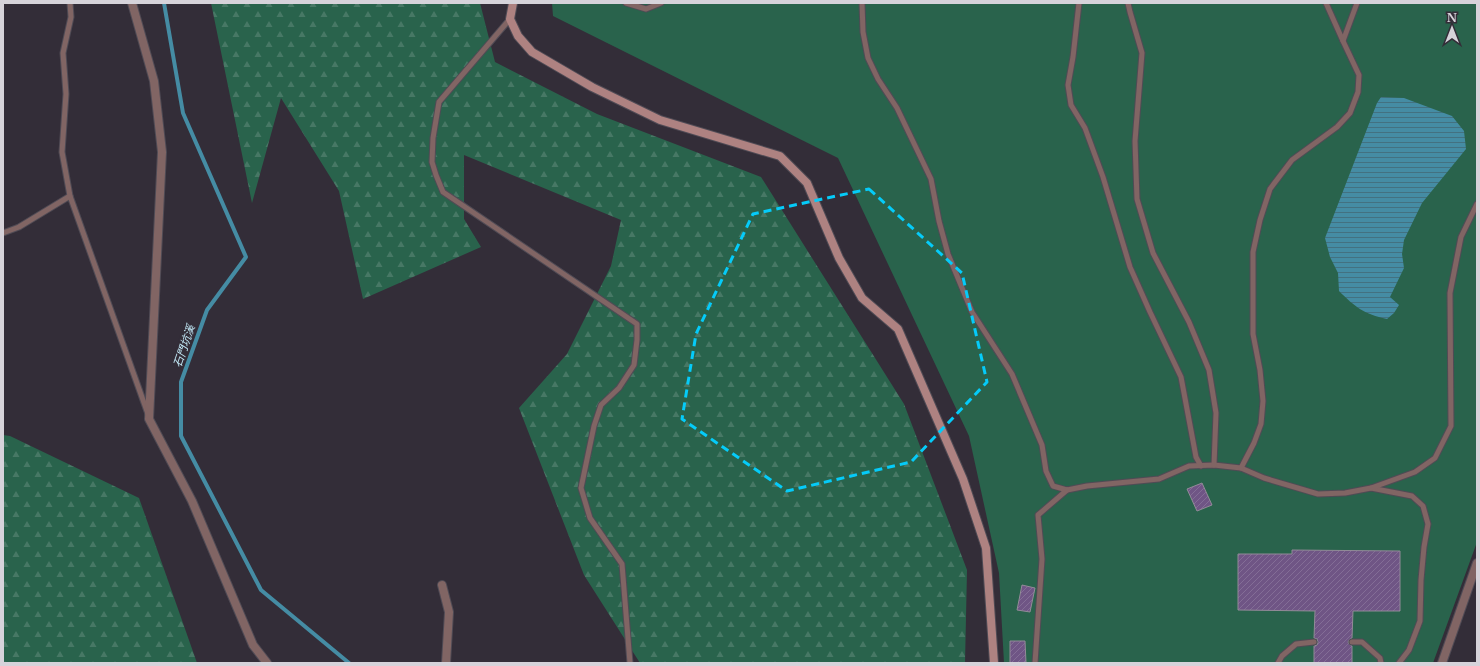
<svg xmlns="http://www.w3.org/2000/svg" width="1480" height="666" viewBox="0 0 1480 666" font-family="'Libre Baskerville','Noto Sans TC',serif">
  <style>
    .green { fill: #29634c }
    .forest { fill: url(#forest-firs) }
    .water { fill: url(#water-rules) }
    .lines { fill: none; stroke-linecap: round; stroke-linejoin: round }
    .stream { stroke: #458ca4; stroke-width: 4 }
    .building { fill: url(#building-hatch); stroke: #928b98 }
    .lane-casing { stroke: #504b55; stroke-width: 7 }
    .street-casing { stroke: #504b55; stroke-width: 10 }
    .secondary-casing { stroke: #504b55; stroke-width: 10 }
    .lane { stroke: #816564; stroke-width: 5 }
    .street { stroke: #816564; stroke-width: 8 }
    .secondary { stroke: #ae8281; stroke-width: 8 }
    .marked { fill: none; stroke: #05cbf9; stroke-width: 3; stroke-dasharray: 8 5; stroke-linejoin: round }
    .labels { text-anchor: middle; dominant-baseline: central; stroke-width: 4; stroke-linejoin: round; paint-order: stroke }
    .water-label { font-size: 11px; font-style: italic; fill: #c2e8f6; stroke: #332d38 }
  </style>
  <defs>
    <pattern id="forest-firs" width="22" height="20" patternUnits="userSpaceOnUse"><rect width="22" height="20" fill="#29634c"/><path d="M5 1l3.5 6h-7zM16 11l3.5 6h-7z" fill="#477865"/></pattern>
    <pattern id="water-rules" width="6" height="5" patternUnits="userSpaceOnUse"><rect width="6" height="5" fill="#458ca4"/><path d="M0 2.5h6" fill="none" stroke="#437181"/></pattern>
    <pattern id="building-hatch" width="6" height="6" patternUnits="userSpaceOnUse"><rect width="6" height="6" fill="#6f5585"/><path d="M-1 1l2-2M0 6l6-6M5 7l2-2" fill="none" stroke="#836d96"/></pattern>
  </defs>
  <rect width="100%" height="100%" fill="#332d38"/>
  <path class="green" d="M552 3H1477V542L1433 663H1004L999 573 969 436 838 158 553 16Z"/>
  <g class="forest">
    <path d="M211 3H480L495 62 597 114 761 177 904 404 967 570 965 663H640L584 575 519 408 567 354 611 266 621 220 464 155V219L481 247 363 299 339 191 281 98 252 203Z"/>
    <path d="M3 435 10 436 139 498 197 663H3Z"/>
  </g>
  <path class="water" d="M1381 97 1404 98 1452 116 1464 131 1466 149 1422 203 1404 240 1402 254 1404 268 1390 297 1399 305 1394 313 1387 319C1364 314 1355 307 1339 291L1338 273 1330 257 1325 238 1377 103Z"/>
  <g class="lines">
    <path class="stream" d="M164 3 183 113 246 257 207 310 181 382V436L261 590 349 663"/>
  </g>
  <g class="building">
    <path d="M1202 483 1212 505 1197 511 1187 489Z"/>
    <path d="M1292 550 1400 551V611H1353L1352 638 1350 639 1348 642 1349 644 1352 646V663H1314V646L1317 645 1318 642 1317 639 1314 638 1315 611 1238 610V554H1292Z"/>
    <path d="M1022 585 1035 588 1030 612 1017 610Z"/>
    <path d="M1010 641H1025L1026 663H1010Z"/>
  </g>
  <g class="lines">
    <g class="lane-casing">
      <g id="lane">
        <path d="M70 3 71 17 63 53 66 94 62 152 70 196 148 414"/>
        <path d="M626 3 646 9 661 3"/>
        <path d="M862 3 863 32 868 58 878 79 897 108 931 179 939 221 948 254 972 312 1012 374 1042 445 1046 471 1053 486 1067 490 1087 486 1159 479 1189 466 1214 465 1241 468 1264 478 1318 494 1345 493 1371 488 1412 496 1423 506 1428 524 1424 547 1421 580 1420 621 1409 650 1399 663"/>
        <path d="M1079 3 1073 57 1068 85 1071 105 1085 128 1103 177 1130 267 1150 312 1181 377 1196 457 1201 466"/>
        <path d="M1128 3 1130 12 1142 53 1135 141 1137 199 1153 253 1189 322 1209 370 1216 413 1214 465"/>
        <path d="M1326 3 1343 41"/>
        <path d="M510 19 439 102 433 138 432 162 436 175 443 192 637 324V340L634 365 619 388 601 405 594 426 581 488 590 518 622 564 630 663"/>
        <path d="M3 233 19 227 70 196"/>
        <path d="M1241 468 1254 443 1261 424 1263 401 1260 370 1253 334V252L1260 220 1270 189 1292 160 1337 127 1350 113 1358 92 1359 75 1343 41 1357 3"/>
        <path d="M1371 488 1415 472 1435 458 1451 426 1450 293 1461 237 1477 204"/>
        <path d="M1352 642H1362L1380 658 1381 663"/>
        <path d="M1035 663 1042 559 1038 515 1067 490"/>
        <path d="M1278 663 1282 656 1296 644 1314 642"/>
      </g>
    </g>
    <g class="street-casing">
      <g id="street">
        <path d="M132 3 154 81 162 152 149 419 192 501 253 645 267 663"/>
        <path d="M442 585 449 612 446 663"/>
        <path d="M1442 663 1477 563"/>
      </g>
    </g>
    <g class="secondary-casing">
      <path id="secondary" d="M513 3 510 19 518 36 532 52 592 87 660 120 780 156 807 183 839 258 862 298 898 329 963 479 986 548 994 663"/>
    </g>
    <use href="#lane" class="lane"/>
    <use href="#street" class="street"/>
    <use href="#secondary" class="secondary"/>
  </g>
  <path class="marked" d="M869 189 962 273 987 382 911 462 787 491 682 419 696 334 753 214Z"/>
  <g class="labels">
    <g class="water-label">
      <text transform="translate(184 346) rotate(-71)">石門坑溪</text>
    </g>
  </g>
  <rect width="1480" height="666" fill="none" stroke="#d6d3da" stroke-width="8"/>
  <g transform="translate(1452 28)" stroke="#332d38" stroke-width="3" paint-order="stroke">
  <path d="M0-3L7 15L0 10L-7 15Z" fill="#d6d3da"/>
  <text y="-6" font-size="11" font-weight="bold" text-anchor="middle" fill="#d6d3da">N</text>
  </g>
</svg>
